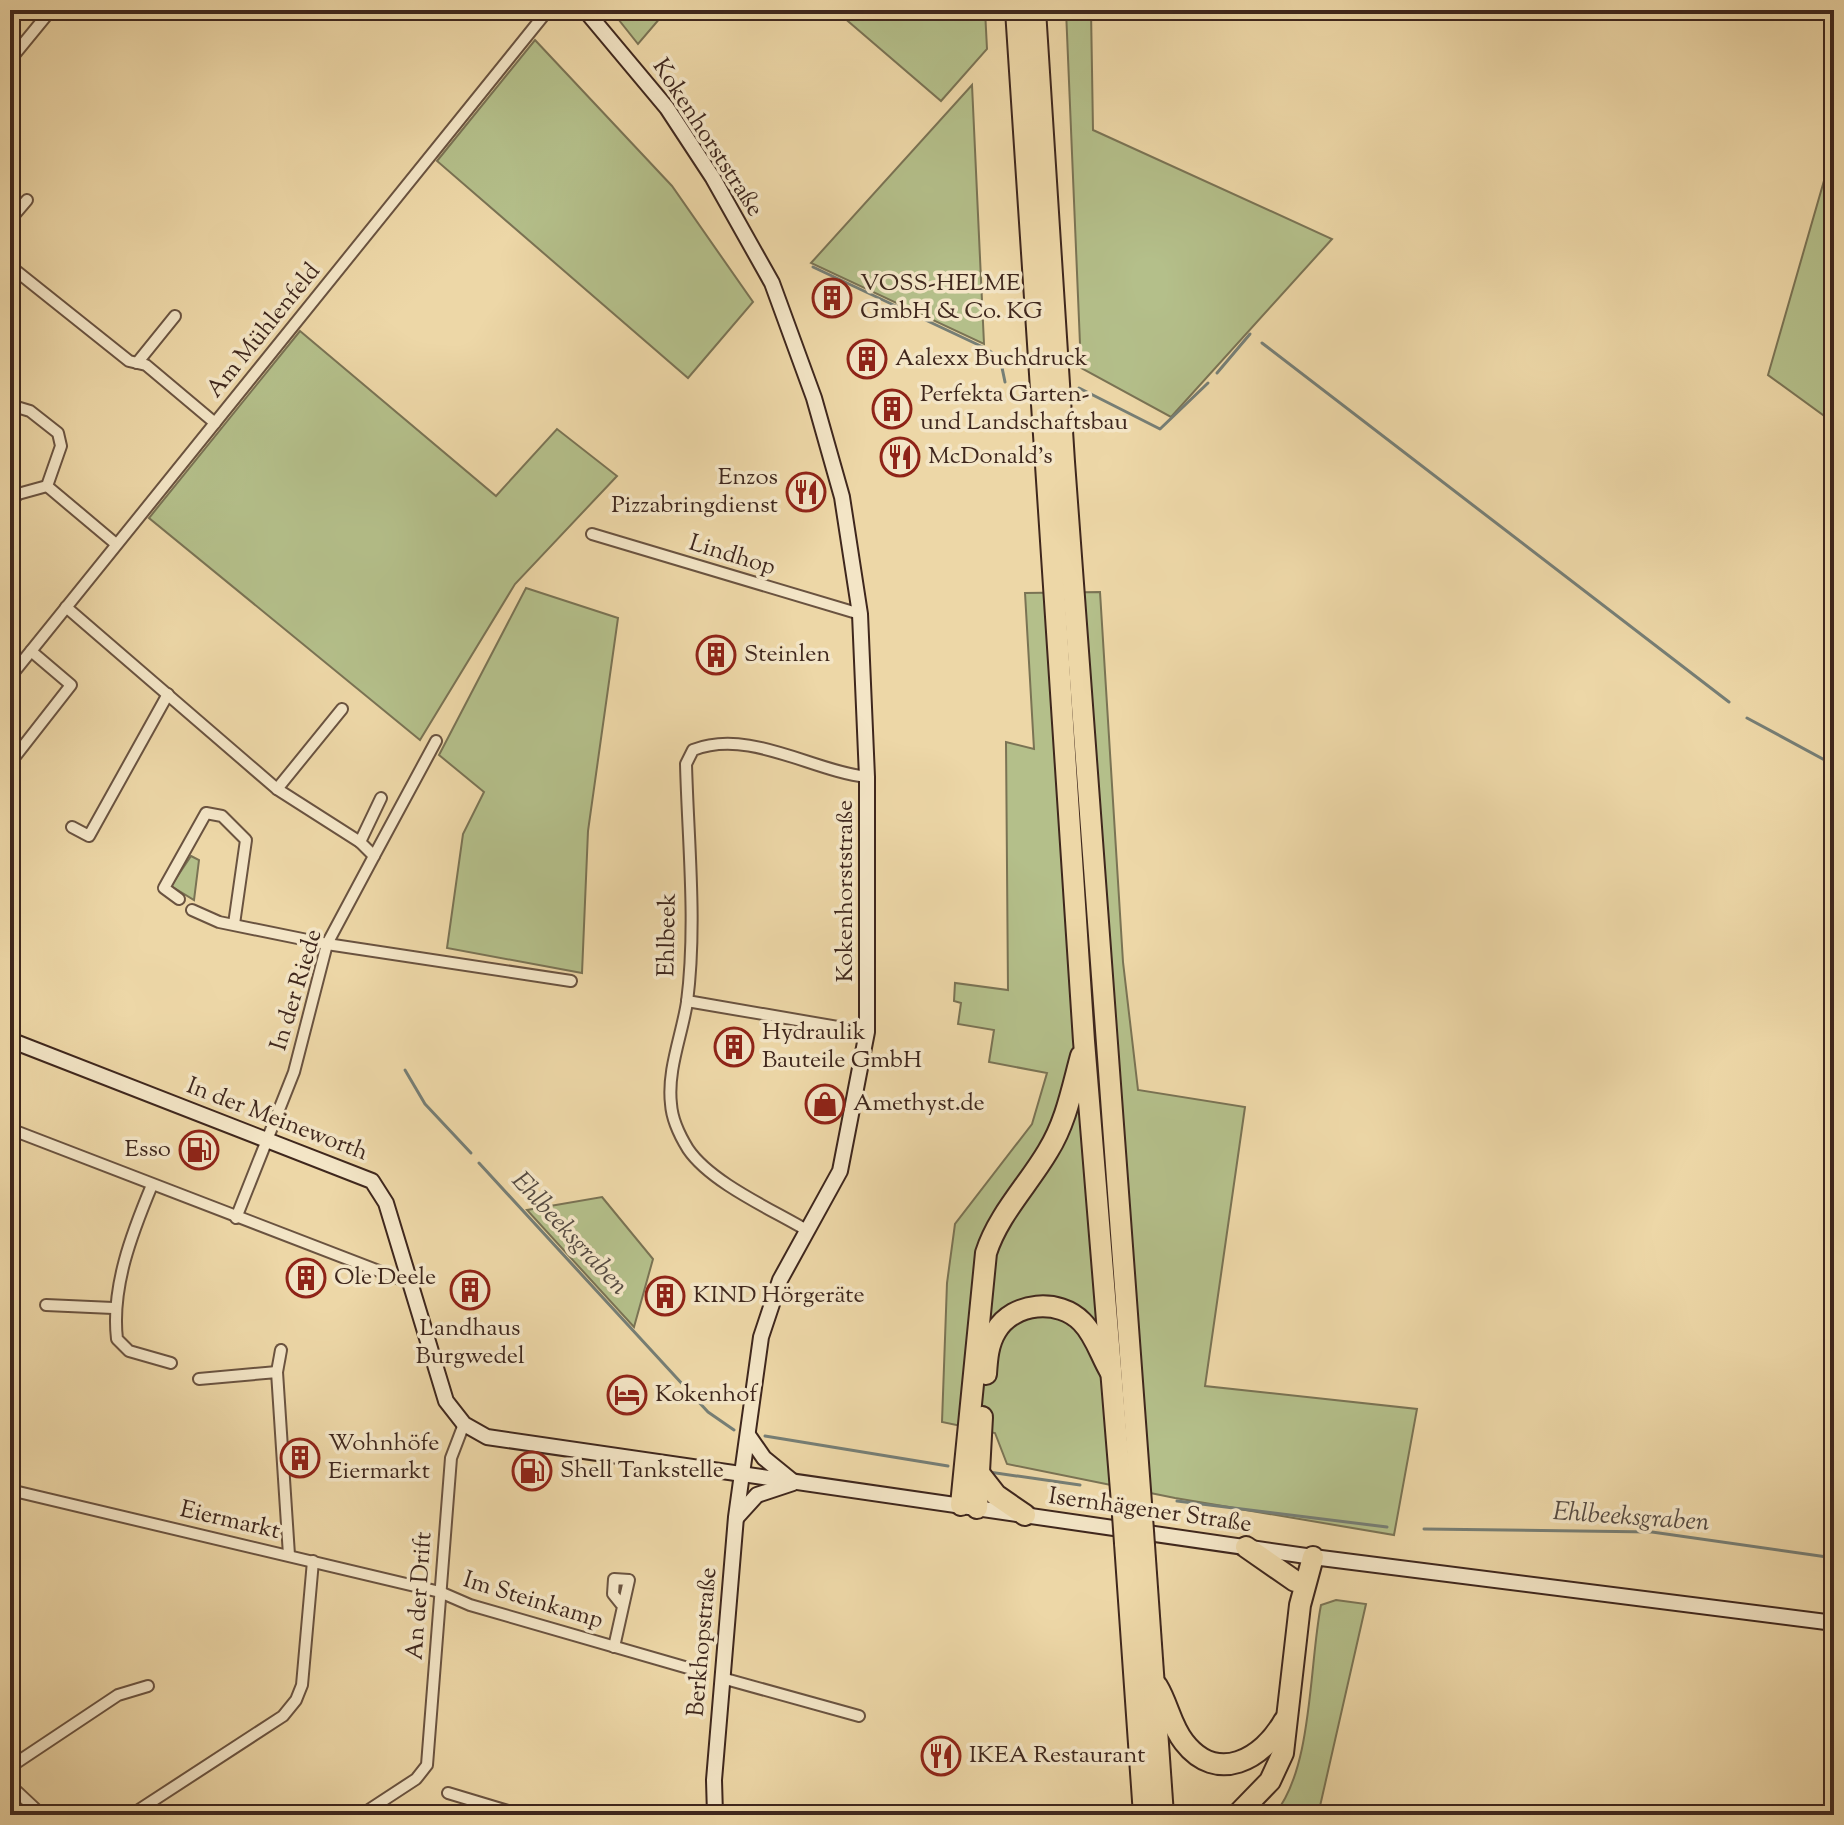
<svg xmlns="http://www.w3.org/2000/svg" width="1844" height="1825" viewBox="0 0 1844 1825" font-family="'Sorts Mill Goudy',serif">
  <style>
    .green { fill: #b4bf8a; stroke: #7a7354; stroke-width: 2 }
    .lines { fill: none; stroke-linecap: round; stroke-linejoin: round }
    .stream { stroke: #767e75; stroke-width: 3 }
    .minor-casing { stroke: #6a5340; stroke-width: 14 }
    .secondary-casing { stroke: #3f271d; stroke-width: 18 }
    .motorway-casing { stroke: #3f271d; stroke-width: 24 }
    .minor { stroke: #f3e5c6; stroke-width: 10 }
    .secondary { stroke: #f3e5c6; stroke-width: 14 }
    .motorway { stroke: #edd7a7; stroke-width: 20 }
    .motorway-bridge-casing { stroke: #3f271d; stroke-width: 24; stroke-linecap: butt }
    .motorway-bridge { stroke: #edd7a7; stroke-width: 20 }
    .labels { text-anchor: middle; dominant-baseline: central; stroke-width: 7; stroke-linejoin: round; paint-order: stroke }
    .street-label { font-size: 24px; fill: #3f271d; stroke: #f3e5c6 }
    .poi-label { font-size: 24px; fill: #3f271d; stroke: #f3e5c6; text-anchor: start }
    .water-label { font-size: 26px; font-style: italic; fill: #564b42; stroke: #f3e5c6 }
  </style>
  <rect width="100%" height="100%" fill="#edd7a7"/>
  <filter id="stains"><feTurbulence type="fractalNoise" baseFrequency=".0025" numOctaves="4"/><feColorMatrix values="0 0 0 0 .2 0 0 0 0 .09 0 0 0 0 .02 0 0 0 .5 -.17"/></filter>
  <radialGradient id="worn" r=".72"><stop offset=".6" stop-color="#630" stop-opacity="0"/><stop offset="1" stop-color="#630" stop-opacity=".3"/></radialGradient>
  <g class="green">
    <path d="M611 10H667L638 44Z"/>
    <path d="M835 10H985L987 49 941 101Z"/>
    <path d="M1066 10H1091L1093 130 1332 239 1171 417 1081 368Z"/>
    <path d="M535 40 672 186 753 302 688 378 437 161Z"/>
    <path d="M972 85 984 344 811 263Z"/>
    <path d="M1834 146V423L1768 375Z"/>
    <path d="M300 331 496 496 557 429 617 476 515 584 420 740 149 518Z"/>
    <path d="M526 588 618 618 588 831 582 973 447 948 463 834 484 792 439 755Z"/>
    <path d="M1100 592 1123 962 1138 1090 1245 1107 1205 1386 1417 1409 1394 1535 1175 1498 1007 1464 995 1433 942 1422 947 1283 955 1224 1032 1124 1047 1073 989 1062 994 1030 958 1024 961 1003 954 1001 955 983 1008 990 1006 742 1034 749 1025 593Z"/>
    <path d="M191 856 199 860 194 900 171 886Z"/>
    <path d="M602 1197 653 1259 634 1327 527 1210Z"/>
    <path d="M1336 1600 1366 1604 1318 1815H1274C1313 1769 1309 1665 1321 1605Z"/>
  </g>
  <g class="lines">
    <g class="stream">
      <path d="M813 267 985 348 1000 358 1005 382"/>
      <path d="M1262 343 1729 702"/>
      <path d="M1217 373 1250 334"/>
      <path d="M1079 388 1160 429 1208 383"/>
      <path d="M1747 718 1834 765"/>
      <path d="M405 1070 425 1104 471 1153"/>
      <path d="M479 1163 708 1412 734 1430"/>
      <path d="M765 1436 948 1466"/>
      <path d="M989 1472 1080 1485"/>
      <path d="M1177 1501 1387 1527"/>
      <path d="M1424 1529 1652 1532 1834 1558"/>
    </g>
    <g class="minor-casing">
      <g id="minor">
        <path d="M10 60 51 10"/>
        <path d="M10 220 27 200"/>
        <path d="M10 266 129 361 146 365 215 423"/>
        <path d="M137 363 175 316"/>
        <path d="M10 405 30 411 58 433 61 446 47 486 18 494 10 503"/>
        <path d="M47 486 116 544"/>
        <path d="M592 534 860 614"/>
        <path d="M66 607 277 789 360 842"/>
        <path d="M10 677 548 10"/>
        <path d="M10 763 71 685 31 651"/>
        <path d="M277 789 342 709"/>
        <path d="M72 827 89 836 168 694"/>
        <path d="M374 856 436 741"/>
        <path d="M179 899 164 888 206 813 222 816 246 840 234 924"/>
        <path d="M192 910 219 922 327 944 571 981"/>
        <path d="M687 1001 867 1032"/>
        <path d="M10 1129 410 1283"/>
        <path d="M152 1185C132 1233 111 1287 117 1339L129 1351 171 1363"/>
        <path d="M236 1218 294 1072 327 944 374 856 360 842 381 798"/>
        <path d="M808 1231C773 1210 711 1183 688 1149 680 1136 672 1120 671 1104 667 1070 682 1035 687 1002 697 924 688 842 686 764L693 750C749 728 812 771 867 777"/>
        <path d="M46 1305 113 1308"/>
        <path d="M277 1372 281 1350"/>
        <path d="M199 1379 277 1372 289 1555"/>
        <path d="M10 1490 440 1592 470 1605 702 1672"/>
        <path d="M614 1647 629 1580 614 1579 613 1594 621 1604"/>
        <path d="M722 1678 859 1716"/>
        <path d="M10 1767 118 1695 148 1686"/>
        <path d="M10 1785 42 1815"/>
        <path d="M448 1793 521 1815"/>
        <path d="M131 1815 283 1716 296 1700 302 1685 313 1561"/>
        <path d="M361 1815 416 1779 427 1765 451 1458 464 1424"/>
      </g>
    </g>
    <g class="secondary-casing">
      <g id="secondary">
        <path d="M585 10 667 108 713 178 772 283 814 398 842 497 860 614 867 777V1032L840 1171 780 1280 761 1337 736 1517 714 1780 715 1815"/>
        <path d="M10 1040 372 1181 386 1203 446 1401 464 1424 487 1437 1313 1557 1834 1623"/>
        <path d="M748 1435 764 1458 791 1480"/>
        <path d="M737 1517 757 1495 793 1483"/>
      </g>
    </g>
    <g class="motorway-casing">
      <g id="motorway">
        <path d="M1016 10 1084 1041 1123 1515"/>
        <path d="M1035 10 1064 462 1142 1517"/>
        <path d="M986 1374C987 1359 988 1344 996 1331 1013 1302 1059 1298 1082 1322 1095 1335 1101 1356 1110 1371"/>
        <path d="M978 1472 996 1495 1025 1515"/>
        <path d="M961 1505 986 1253C998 1215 1028 1185 1048 1151 1066 1122 1072 1089 1081 1056"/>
        <path d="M977 1508 982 1417"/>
        <path d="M1125 1543 1144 1815"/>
        <path d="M1144 1545 1163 1815"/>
        <path d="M1246 1547 1295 1581"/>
        <path d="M1157 1686C1168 1704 1171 1726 1184 1742 1217 1785 1263 1759 1284 1721"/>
        <path d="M1237 1815 1270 1781 1283 1753 1300 1605 1313 1557"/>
      </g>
    </g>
    <use href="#minor" class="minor"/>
    <use href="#secondary" class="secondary"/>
    <use href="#motorway" class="motorway"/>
    <g class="motorway-bridge-casing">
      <g id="motorway-bridge">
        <path d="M1123 1515 1125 1543"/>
        <path d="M1142 1517 1144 1545"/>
      </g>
    </g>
    <use href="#motorway-bridge" class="motorway-bridge"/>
  </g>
  <defs>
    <g id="building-ring" transform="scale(2)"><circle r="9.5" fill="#f3e5c6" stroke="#8f2418" stroke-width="1.5"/><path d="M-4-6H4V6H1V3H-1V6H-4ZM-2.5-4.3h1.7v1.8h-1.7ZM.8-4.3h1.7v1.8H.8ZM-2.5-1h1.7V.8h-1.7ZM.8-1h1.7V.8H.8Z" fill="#8f2418"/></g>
    <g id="restaurant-ring" transform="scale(2)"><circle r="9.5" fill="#f3e5c6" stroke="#8f2418" stroke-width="1.5"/><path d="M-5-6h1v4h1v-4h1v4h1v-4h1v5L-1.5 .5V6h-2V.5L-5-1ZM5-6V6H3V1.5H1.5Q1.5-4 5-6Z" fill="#8f2418"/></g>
    <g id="shop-ring" transform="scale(2)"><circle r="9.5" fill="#f3e5c6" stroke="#8f2418" stroke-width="1.5"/><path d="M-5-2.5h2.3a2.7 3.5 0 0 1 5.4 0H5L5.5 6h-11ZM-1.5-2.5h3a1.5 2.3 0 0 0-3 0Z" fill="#8f2418"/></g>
    <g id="fuel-ring" transform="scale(2)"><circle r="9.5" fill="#f3e5c6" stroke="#8f2418" stroke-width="1.5"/><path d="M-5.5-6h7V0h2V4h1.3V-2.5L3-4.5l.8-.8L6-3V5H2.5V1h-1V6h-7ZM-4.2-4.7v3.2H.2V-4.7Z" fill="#8f2418"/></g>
    <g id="hotel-ring" transform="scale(2)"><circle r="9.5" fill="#f3e5c6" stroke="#8f2418" stroke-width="1.5"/><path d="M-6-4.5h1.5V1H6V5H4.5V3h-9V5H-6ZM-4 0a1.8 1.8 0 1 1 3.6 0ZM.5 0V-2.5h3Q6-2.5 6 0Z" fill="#8f2418"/></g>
  </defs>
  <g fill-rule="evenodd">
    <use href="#building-ring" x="832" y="298"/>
    <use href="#building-ring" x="867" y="359"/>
    <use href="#building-ring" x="892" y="409"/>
    <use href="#restaurant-ring" x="900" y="457"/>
    <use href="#restaurant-ring" x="806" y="492"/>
    <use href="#building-ring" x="716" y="655"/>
    <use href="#building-ring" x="734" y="1047"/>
    <use href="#shop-ring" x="825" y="1104"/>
    <use href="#fuel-ring" x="199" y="1150"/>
    <use href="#building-ring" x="306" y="1278"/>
    <use href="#building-ring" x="470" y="1290"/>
    <use href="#building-ring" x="665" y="1296"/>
    <use href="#hotel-ring" x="627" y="1395"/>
    <use href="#building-ring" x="300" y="1458"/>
    <use href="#fuel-ring" x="532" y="1471"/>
    <use href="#restaurant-ring" x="941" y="1756"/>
  </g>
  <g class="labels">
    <g class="street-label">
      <text transform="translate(707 138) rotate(57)">Kokenhorststraße</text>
      <text transform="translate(264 331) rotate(-51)">Am Mühlenfeld</text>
      <text transform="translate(732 556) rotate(17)">Lindhop</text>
      <text transform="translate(846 891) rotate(-90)">Kokenhorststraße</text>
      <text transform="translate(668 935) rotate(-89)">Ehlbeek</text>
      <text transform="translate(297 990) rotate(-73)">In der Riede</text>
      <text transform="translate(277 1120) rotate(21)">In der Meineworth</text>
      <text transform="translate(1150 1511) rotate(8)">Isernhägener Straße</text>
      <text transform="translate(230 1521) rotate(13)">Eiermarkt</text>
      <text transform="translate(420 1596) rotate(-86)">An der Drift</text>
      <text transform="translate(533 1601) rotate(17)">Im Steinkamp</text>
      <text transform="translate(703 1642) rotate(-85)">Berkhopstraße</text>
    </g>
    <g class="poi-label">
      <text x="860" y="284">VOSS-HELME<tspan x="860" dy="28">GmbH &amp; Co. KG</tspan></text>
      <text x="895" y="359">Aalexx Buchdruck</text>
      <text x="920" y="395">Perfekta Garten-<tspan x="920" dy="28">und Landschaftsbau</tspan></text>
      <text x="928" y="457">McDonald's</text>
      <text x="778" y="478" text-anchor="end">Enzos<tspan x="778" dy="28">Pizzabringdienst</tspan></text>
      <text x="744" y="655">Steinlen</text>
      <text x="762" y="1033">Hydraulik<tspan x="762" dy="28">Bauteile GmbH</tspan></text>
      <text x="853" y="1104">Amethyst.de</text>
      <text x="171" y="1150" text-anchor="end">Esso</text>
      <text x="334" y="1278">Ole Deele</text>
      <text x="693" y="1296">KIND Hörgeräte</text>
      <text x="470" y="1329" text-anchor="middle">Landhaus<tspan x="470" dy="28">Burgwedel</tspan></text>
      <text x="655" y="1395">Kokenhof</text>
      <text x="328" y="1444">Wohnhöfe<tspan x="328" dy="28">Eiermarkt</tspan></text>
      <text x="560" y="1471">Shell Tankstelle</text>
      <text x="969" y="1756">IKEA Restaurant</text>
    </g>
    <g class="water-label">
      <text transform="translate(569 1234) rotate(47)">Ehlbeeksgraben</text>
      <text transform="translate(1631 1518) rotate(4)">Ehlbeeksgraben</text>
    </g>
  </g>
  <rect width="1844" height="1825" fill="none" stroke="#edd7a7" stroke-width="40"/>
  <rect x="12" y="12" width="1820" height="1801" fill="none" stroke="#3f271d" stroke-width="4"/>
  <rect x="20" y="20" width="1804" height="1785" fill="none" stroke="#3f271d" stroke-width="2"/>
  <rect width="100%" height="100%" filter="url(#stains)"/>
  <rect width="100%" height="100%" fill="url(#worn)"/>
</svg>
